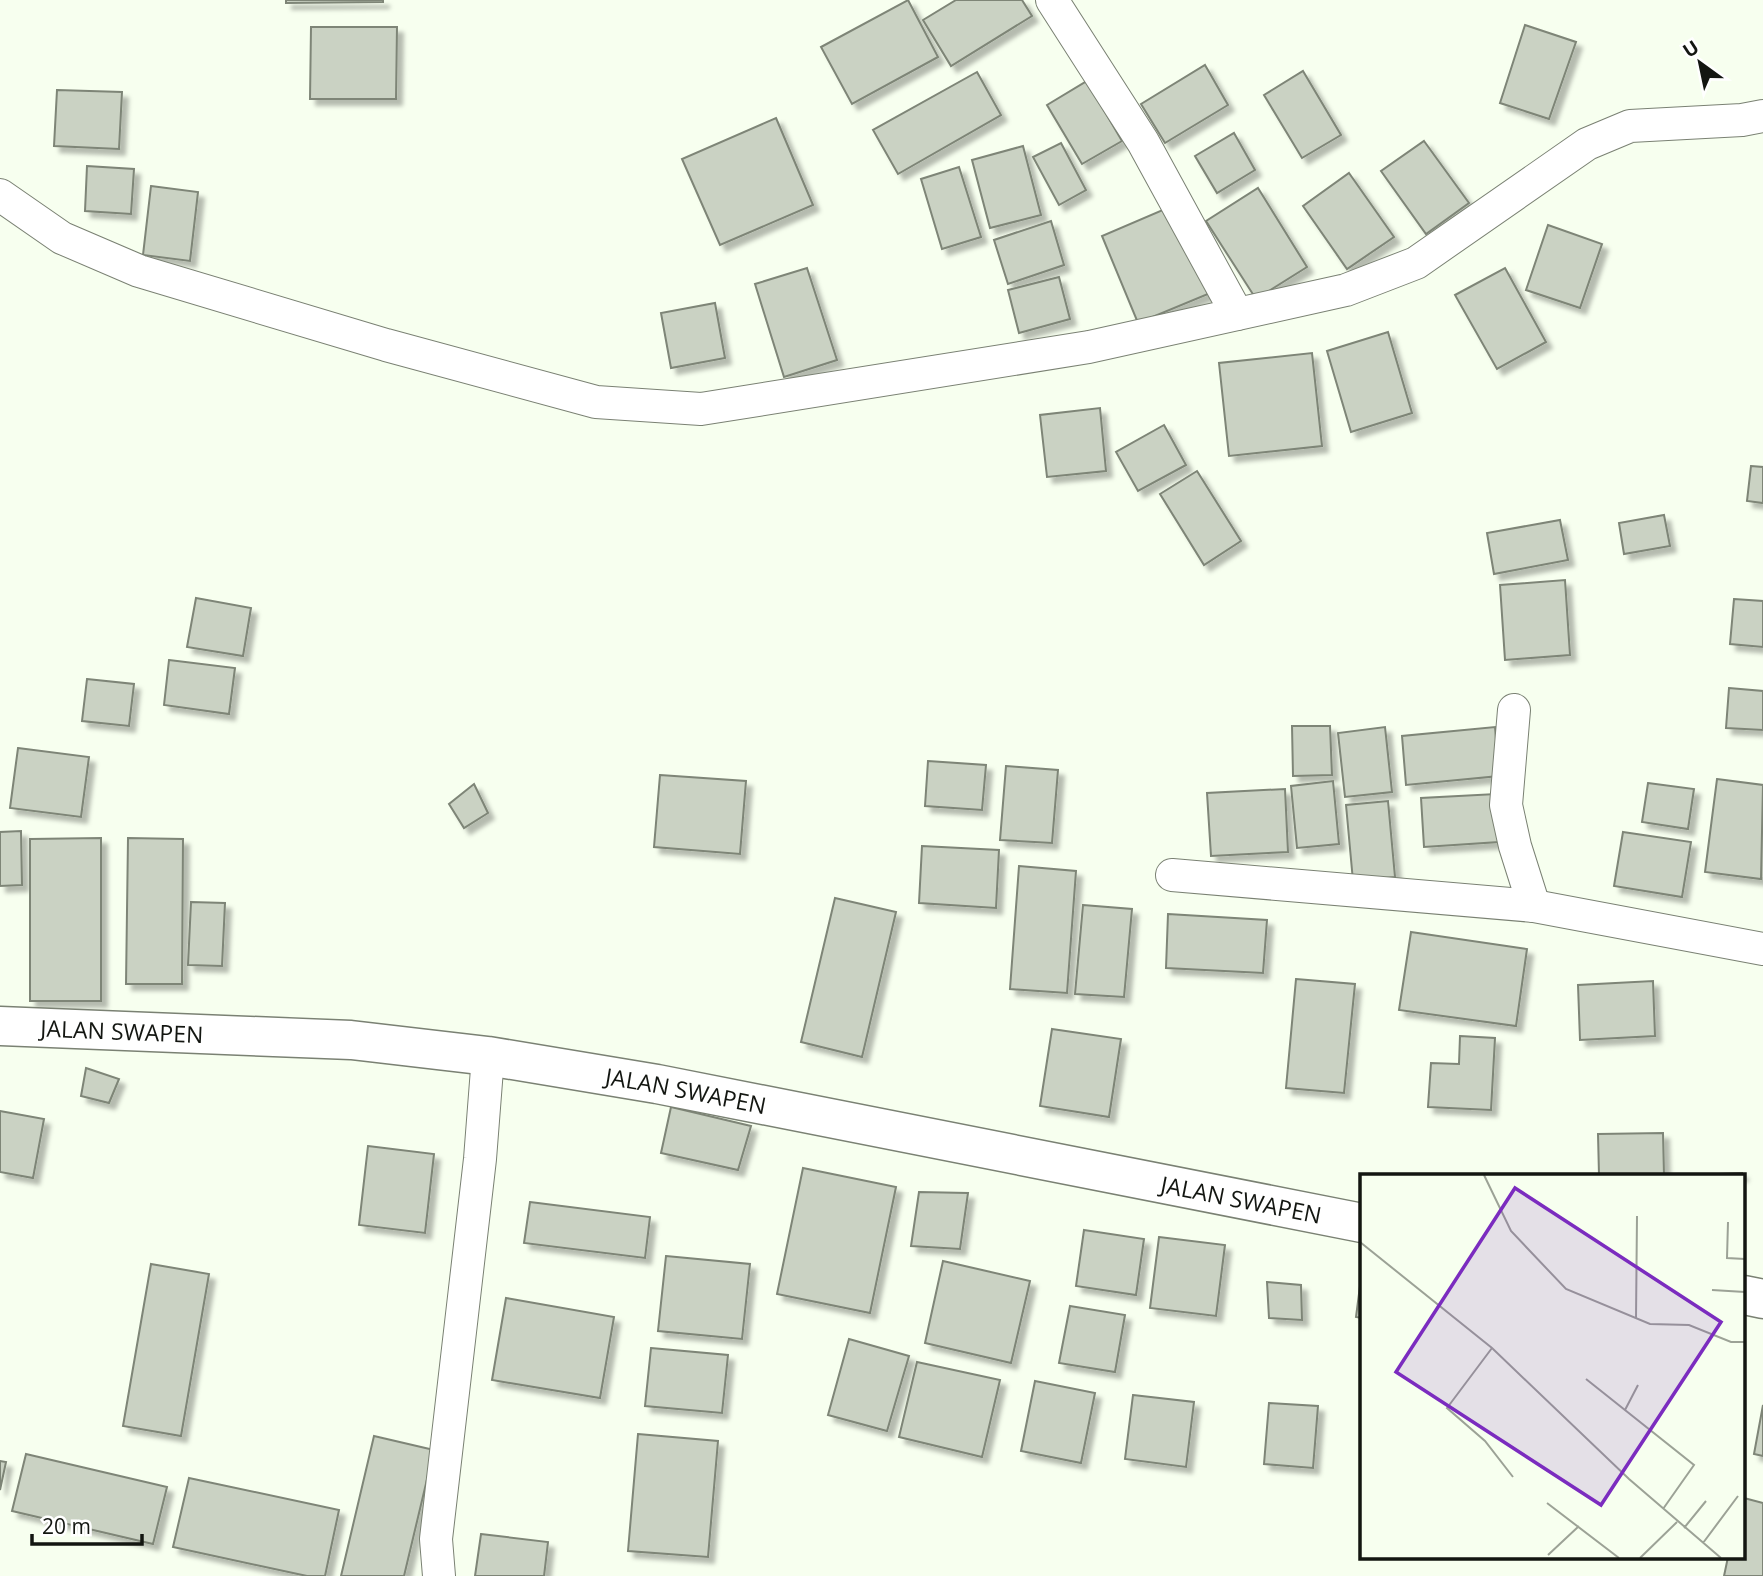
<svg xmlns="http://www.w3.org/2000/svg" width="1763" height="1576" viewBox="0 0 1763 1576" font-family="'Open Sans',sans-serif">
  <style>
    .building { fill: #cad2c3; stroke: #7e8577; stroke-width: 2; filter: url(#shadow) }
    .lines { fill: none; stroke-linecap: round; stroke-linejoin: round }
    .street-casing { stroke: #7a8173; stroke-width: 34 }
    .secondary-casing { stroke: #7a8173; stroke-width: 41 }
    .street { stroke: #fff; stroke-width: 32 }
    .secondary { stroke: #fff; stroke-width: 38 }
    .labels { text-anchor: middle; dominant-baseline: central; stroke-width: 5; stroke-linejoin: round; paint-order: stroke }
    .street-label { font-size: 23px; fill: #131611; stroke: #fff }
    .inset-road { fill: none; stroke: #9ca296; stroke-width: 2 }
    .view { fill: #7b2cbf; fill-opacity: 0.15; stroke: #7b2cbf; stroke-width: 3.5 }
    .inset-edge { fill: none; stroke: #131611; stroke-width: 3.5 }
  </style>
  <defs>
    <filter id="shadow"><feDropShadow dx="6" dy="6" stdDeviation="2" flood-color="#0004"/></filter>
  </defs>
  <rect width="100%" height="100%" fill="#f7ffef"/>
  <g class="building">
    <path d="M286 0H383V2L286 3Z"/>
    <path d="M908 0 938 57 852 104 821 47Z"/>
    <path d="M956 0H1022L1032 16 951 66 923 20Z"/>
    <path d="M1525 25 1576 42 1549 119 1500 103Z"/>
    <path d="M311 27H397L396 99H310Z"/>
    <path d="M1205 65 1228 105 1165 143 1141 104Z"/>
    <path d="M1303 71 1341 135 1302 158 1264 95Z"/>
    <path d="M977 72 1001 115 898 174 873 130Z"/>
    <path d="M1087 81 1122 141 1082 164 1047 105Z"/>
    <path d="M57 90 122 92 119 149 54 146Z"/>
    <path d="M776 118 813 205 720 245 682 159Z"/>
    <path d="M1234 133 1255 170 1217 193 1195 156Z"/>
    <path d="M1424 141 1469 203 1426 234 1381 171Z"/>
    <path d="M1061 143 1086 190 1059 205 1033 157Z"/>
    <path d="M1023 146 1041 215 990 228 972 160Z"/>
    <path d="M87 166 134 169 131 214 85 211Z"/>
    <path d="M959 167 981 237 942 249 921 179Z"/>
    <path d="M1349 173 1394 237 1347 269 1303 206Z"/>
    <path d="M151 186 198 192 190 261 143 255Z"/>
    <path d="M1258 188 1307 267 1256 299 1206 221Z"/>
    <path d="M1172 206 1208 294 1138 323 1102 236Z"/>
    <path d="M1051 221 1064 265 1008 284 994 240Z"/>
    <path d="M1548 225 1602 244 1580 308 1526 290Z"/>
    <path d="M807 268 837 360 784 377 755 284Z"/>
    <path d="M1505 268 1546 342 1497 369 1455 295Z"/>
    <path d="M1059 277 1070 319 1019 333 1008 290Z"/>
    <path d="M715 303 725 358 671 368 661 313Z"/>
    <path d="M1388 332 1412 413 1351 432 1327 351Z"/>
    <path d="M1312 353 1322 446 1229 456 1219 363Z"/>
    <path d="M1100 408 1106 471 1047 477 1040 415Z"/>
    <path d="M1164 425 1186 465 1138 491 1116 452Z"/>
    <path d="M1751 466 1763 467V503L1747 501Z"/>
    <path d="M1197 471 1241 541 1204 565 1160 494Z"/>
    <path d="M1664 515 1670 546 1624 554 1619 523Z"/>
    <path d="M1560 520 1568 560 1494 574 1487 533Z"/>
    <path d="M1565 580 1570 655 1505 660 1500 585Z"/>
    <path d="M196 598 251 608 243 656 187 647Z"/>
    <path d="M1734 599 1763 601V647L1730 644Z"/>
    <path d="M169 660 235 668 229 714 164 705Z"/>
    <path d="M87 679 134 684 129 726 82 721Z"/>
    <path d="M1729 688 1763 691V730L1726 728Z"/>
    <path d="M1292 726H1330L1332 775 1293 776Z"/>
    <path d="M1385 727 1392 792 1345 797 1338 733Z"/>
    <path d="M1495 727 1499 776 1406 785 1402 736Z"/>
    <path d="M18 748 89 757 81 817 10 808Z"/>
    <path d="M928 761 986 765 982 810 925 806Z"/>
    <path d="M1006 766 1058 770 1052 843 1000 840Z"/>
    <path d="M660 775 746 781 740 854 654 847Z"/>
    <path d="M1717 779 1763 785 1761 879 1705 872Z"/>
    <path d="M1333 781 1339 844 1297 848 1291 786Z"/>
    <path d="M1648 783 1694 789 1688 829 1642 822Z"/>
    <path d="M474 784 488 813 464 828 449 804Z"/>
    <path d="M1285 789 1288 852 1211 856 1207 793Z"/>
    <path d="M1496 794 1499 842 1424 847 1421 798Z"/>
    <path d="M1388 801 1395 877 1353 881 1346 805Z"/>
    <path d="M21 831 22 885 0 886V832Z"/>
    <path d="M1623 832 1691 842 1682 897 1614 886Z"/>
    <path d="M101 838V1001H30V839Z"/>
    <path d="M128 838 183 839 182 984H126Z"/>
    <path d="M922 846 999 850 996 908 919 903Z"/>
    <path d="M1019 866 1076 871 1067 993 1010 989Z"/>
    <path d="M835 898 896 912 862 1057 801 1042Z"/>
    <path d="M191 902 225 903 222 966 188 965Z"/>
    <path d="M1083 905 1132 909 1124 997 1075 994Z"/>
    <path d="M1168 914 1267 920 1263 973 1166 968Z"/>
    <path d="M1411 932 1527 949 1516 1026 1399 1010Z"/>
    <path d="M1296 979 1355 984 1344 1093 1286 1088Z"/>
    <path d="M1653 981 1655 1036 1580 1040 1578 985Z"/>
    <path d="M1052 1029 1121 1039 1109 1117 1040 1106Z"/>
    <path d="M1460 1036 1495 1038 1491 1110 1428 1107 1431 1063 1459 1064Z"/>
    <path d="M86 1068 119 1079 109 1103 81 1096Z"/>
    <path d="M671 1107 751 1126 738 1170 661 1153Z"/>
    <path d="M0 1111 44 1119 33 1178 0 1172Z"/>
    <path d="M1663 1133 1664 1175H1599L1598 1134Z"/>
    <path d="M368 1146 434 1154 425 1233 359 1225Z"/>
    <path d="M803 1168 896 1187 870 1313 777 1294Z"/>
    <path d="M1742 1173V1175H1693Z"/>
    <path d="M919 1192 968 1193 960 1249 911 1246Z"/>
    <path d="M530 1202 650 1217 645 1258 524 1243Z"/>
    <path d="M1084 1230 1144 1239 1136 1295 1076 1286Z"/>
    <path d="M1159 1237 1225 1245 1216 1316 1150 1308Z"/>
    <path d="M666 1256 750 1264 742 1339 658 1331Z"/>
    <path d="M943 1261 1030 1281 1011 1363 925 1343Z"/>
    <path d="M151 1264 209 1274 181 1436 123 1426Z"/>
    <path d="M1267 1282 1301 1285 1302 1320 1269 1318Z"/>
    <path d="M1360 1286H1362V1318L1356 1317Z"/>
    <path d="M506 1298 614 1317 600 1398 492 1380Z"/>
    <path d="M1070 1306 1125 1315 1115 1372 1059 1363Z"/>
    <path d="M849 1339 909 1356 887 1431 828 1415Z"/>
    <path d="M651 1348 728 1355 722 1413 645 1406Z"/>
    <path d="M917 1362 1000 1380 982 1457 899 1437Z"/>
    <path d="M1035 1381 1095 1393 1081 1463 1021 1451Z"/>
    <path d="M1133 1395 1194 1402 1186 1467 1125 1459Z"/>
    <path d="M1269 1403 1318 1406 1313 1468 1264 1464Z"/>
    <path d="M1763 1405V1456L1754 1454Z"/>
    <path d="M638 1434 718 1441 708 1557 628 1551Z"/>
    <path d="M374 1436 434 1450 404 1576H341Z"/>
    <path d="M26 1454 167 1487 153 1544 12 1511Z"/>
    <path d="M0 1461 6 1462 0 1490Z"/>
    <path d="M189 1478 339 1510 325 1576H307L173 1547Z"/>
    <path d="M1744 1498 1763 1503V1576H1724L1728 1557H1744Z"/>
    <path d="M481 1534 548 1542 544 1576H475Z"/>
  </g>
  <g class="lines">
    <g class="street-casing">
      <g id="street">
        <path d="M1052 0 1143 142 1237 314"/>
        <path d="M0 195 62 238 139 271 386 345 596 402 701 409 1089 347 1346 290 1416 263 1587 144 1630 126 1742 120 1763 116"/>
        <path d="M1514 710 1506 805 1515 846 1534 906"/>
        <path d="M1172 875 1534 906 1763 949"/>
        <path d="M439 1576 436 1539 480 1159 488 1056"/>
      </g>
    </g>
    <g class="secondary-casing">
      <g id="secondary">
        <path id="s1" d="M0 1026 351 1040 488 1056 657 1084 1362 1223"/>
        <path d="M1744 1295 1763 1299"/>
      </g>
    </g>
    <use href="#street" class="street"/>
    <use href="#secondary" class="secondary"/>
  </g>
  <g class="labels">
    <g class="street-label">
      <text stroke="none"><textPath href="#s1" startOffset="122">JALAN SWAPEN</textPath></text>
      <text stroke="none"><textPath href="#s1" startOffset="690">JALAN SWAPEN</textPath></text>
      <text stroke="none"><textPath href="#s1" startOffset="1256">JALAN SWAPEN</textPath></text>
    </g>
  </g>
  <g transform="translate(1360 1174)">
    <rect width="385" height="385" fill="#f7ffef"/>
    <path class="inset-road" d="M124 1 151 57 206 115 290 150 329 151 371 168H385M368 48 367 84 385 85M0 68 132 174 269 305 361 384M352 116 385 118M276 144 277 42M132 174 87 234 125 267 153 303M226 205 334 291 303 335M265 236 278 211M187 329 259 384M324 354 346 327M343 369 378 322M188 381 219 352M280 384 317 348"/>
    <path class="view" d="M155 14 361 148 241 331 36 198Z"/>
    <rect width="385" height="385" class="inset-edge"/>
  </g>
  <g transform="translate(1700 63) rotate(327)" stroke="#ffffff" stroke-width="5" paint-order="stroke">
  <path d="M0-5L12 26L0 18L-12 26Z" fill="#131611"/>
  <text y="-10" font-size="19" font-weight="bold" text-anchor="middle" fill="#131611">U</text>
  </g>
  <path d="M32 1534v10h110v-10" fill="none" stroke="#131611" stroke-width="3.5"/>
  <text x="42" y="1534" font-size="21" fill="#131611" stroke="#ffffff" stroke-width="5" paint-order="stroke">20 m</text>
</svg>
